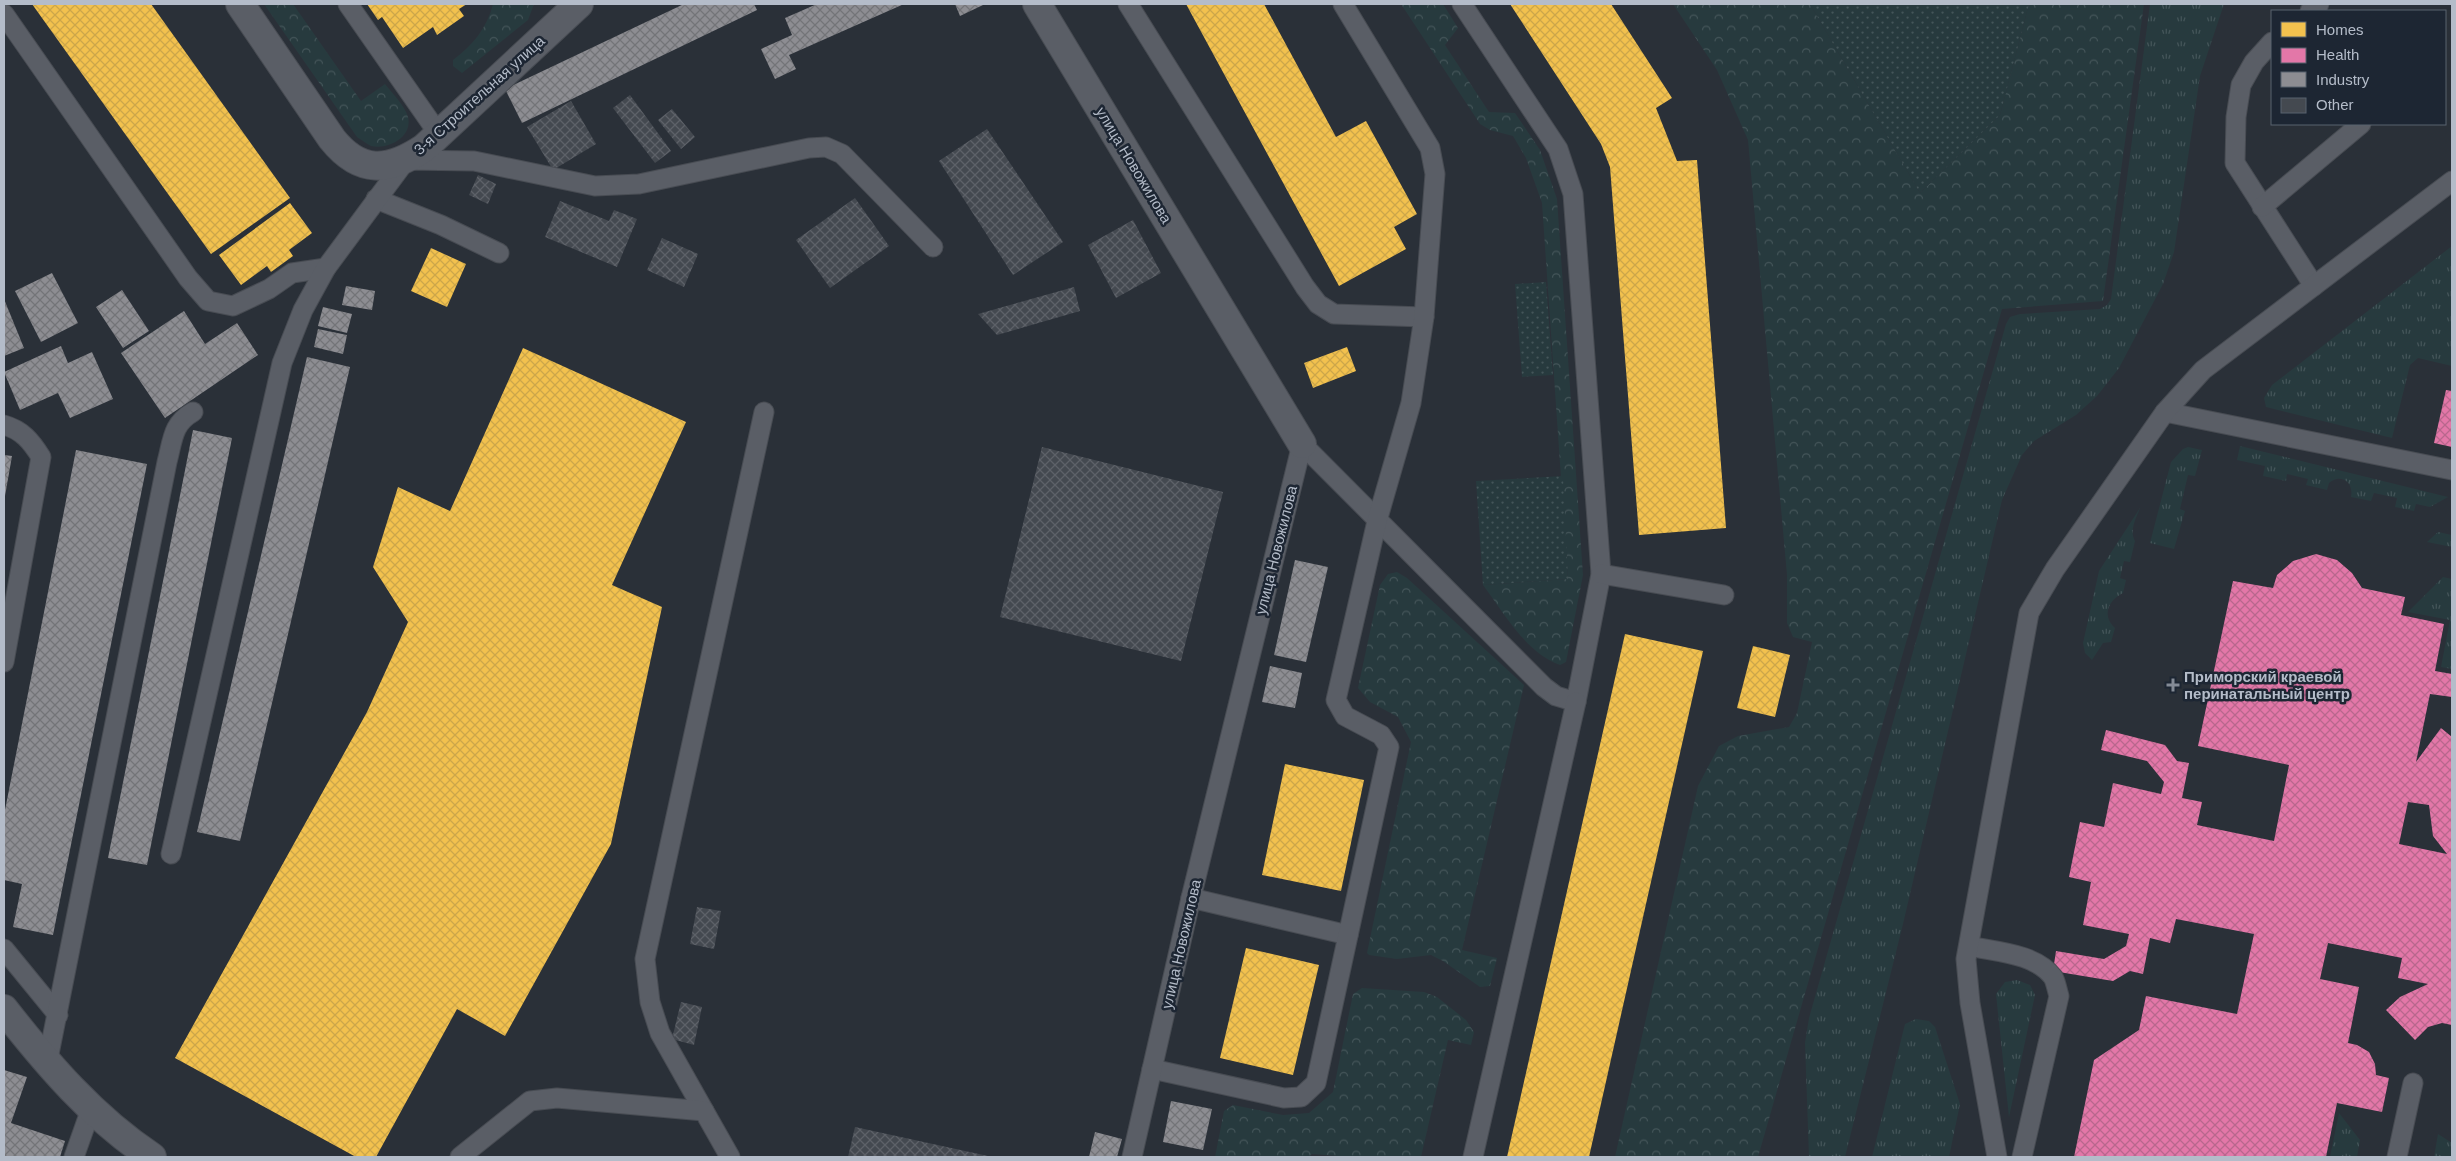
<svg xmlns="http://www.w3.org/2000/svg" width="2456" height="1161" viewBox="0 0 2456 1161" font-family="Arial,sans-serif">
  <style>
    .grass { fill: url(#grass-tufts) }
    .forest { fill: url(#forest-crowns) }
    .park { fill: url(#park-dots) }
    .homes { fill: url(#homes-cross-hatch) }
    .health { fill: url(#health-cross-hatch); fill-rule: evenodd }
    .industry { fill: url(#industry-cross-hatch) }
    .building { fill: url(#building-cross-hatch) }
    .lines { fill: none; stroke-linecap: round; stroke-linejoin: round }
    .service-casing { stroke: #484c53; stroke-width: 21 }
    .minor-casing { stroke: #484c53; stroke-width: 30 }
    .tertiary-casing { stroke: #484c53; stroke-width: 30 }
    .service { stroke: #5a5e66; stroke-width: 19 }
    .minor { stroke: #5a5e66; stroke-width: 28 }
    .tertiary { stroke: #5a5e66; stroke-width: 28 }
    .poi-dot { fill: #848b96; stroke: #1d2633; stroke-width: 2 }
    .labels { text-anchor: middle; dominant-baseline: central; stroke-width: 5; stroke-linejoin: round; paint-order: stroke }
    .street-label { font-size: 15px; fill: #b4bcc9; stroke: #1d2633 }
    .poi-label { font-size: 15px; font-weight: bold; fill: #b4bcc9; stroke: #1d2633; text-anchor: start }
  </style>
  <defs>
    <pattern id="grass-tufts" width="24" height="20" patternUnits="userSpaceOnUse" patternTransform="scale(1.25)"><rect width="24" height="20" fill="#273a3e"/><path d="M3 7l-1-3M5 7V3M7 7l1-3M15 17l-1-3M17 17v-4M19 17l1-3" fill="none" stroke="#445559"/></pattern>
    <pattern id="forest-crowns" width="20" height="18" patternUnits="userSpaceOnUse" patternTransform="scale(1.25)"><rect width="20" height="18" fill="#273a3e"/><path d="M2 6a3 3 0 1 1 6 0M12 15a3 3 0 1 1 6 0" fill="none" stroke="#445559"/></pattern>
    <pattern id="park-dots" width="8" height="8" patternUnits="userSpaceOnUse" patternTransform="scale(1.25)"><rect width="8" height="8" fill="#273a3e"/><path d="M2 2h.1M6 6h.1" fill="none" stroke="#445559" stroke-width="1.8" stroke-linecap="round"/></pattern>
    <pattern id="homes-cross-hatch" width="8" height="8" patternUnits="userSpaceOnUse" patternTransform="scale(1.25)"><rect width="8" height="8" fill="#f2c14e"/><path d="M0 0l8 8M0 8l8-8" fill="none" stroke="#cca64a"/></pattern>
    <pattern id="health-cross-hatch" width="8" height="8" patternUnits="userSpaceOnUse" patternTransform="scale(1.25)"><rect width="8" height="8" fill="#e377a8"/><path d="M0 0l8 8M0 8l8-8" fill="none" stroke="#b8678d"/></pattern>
    <pattern id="industry-cross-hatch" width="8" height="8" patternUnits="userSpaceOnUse" patternTransform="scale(1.25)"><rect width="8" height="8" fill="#8d8d92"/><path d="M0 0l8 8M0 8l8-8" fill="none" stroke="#737478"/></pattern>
    <pattern id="building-cross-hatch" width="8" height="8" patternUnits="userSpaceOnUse" patternTransform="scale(1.25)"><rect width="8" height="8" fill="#444950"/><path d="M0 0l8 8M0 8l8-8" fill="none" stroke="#5d6168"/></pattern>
  </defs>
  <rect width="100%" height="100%" fill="#2a3038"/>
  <g class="grass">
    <path d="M2150 4H2224L2200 76 2174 252 2163 284 2119 368 2097 396 2076 415 2034 441 2022 455 2002 500 1903 924 1845 1157H1809L1805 1043 1809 1018 2006 324 2010 317 2020 314 2100 309 2107 305 2111 299Z"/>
    <path d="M2452 246V366L2418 358 2410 365 2392 438 2266 407 2264 398 2272 385Z"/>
    <path d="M2240 446 2448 497 2430 507 2416 504 2414 511 2395 507 2397 498 2374 493 2371 501 2351 497C2354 482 2341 473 2329 483L2327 490 2306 485 2308 479 2287 474 2286 481 2263 476 2265 466 2237 460Z"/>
    <path d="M2188 447 2202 450 2195 476 2188 475 2180 509 2185 511 2174 549 2150 543 2171 462 2183 449Z"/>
    <path d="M2140 508C2136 518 2129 531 2135 541L2130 562 2124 561 2120 578 2126 580 2123 593C2109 600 2101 615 2115 628L2111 642 2103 643 2092 660 2085 653 2083 643 2099 571Z"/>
    <path d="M2438 532 2452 535V547L2427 542Z"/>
    <path d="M2443 577 2452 579V669L2441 667 2450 620 2408 612Z"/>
    <path d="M2017 980 2030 985 2035 995 2009 1117 1996 994 2005 982Z"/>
    <path d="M1916 1019 1929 1021 1935 1027 1960 1104 1949 1157H1872L1905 1024Z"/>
    <path d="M2339 1113 2360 1140 2357 1157H2330Z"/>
    <path d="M2438 1134 2452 1143V1157H2434Z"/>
  </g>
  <g class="forest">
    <path d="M264 4H293L361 101 385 84C392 93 405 106 408 117 413 137 388 150 371 146 367 144 362 140 357 137Z"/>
    <path d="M493 4H534L528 20 462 73 453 66V60C473 45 487 28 493 4Z"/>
    <path d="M1401 4H1443L1458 28 1445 45 1489 112 1515 113 1540 150 1557 199 1583 575 1566 662 1560 665C1526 653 1504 613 1483 585L1568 579 1542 203 1526 158 1513 136 1490 130 1480 124Z"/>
    <path d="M1673 4H1810L1920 193 2000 115 2029 4H2144L2103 301 2002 309 1758 1157H1615L1698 786 1719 746 1738 736 1789 727 1797 713 1812 642 1793 637 1787 623V575L1748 140 1717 70Z"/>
    <path d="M1397 572 1407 578 1524 685 1462 950 1497 958 1490 986 1480 987 1443 961 1431 955 1397 959 1369 955 1367 953 1411 742 1398 717 1370 702 1358 688 1380 585 1388 574Z"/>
    <path d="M1362 988 1424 992 1437 997 1466 1020 1474 1032 1471 1045 1448 1040 1421 1157H1351L1312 1154 1309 1157H1215L1224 1111 1233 1105 1283 1115 1309 1113 1333 1092 1353 994Z"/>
  </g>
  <g class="park">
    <path d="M1810 4H2029L2000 115 1920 193Z"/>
    <path d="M1546 282 1553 375 1522 377 1515 284Z"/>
    <path d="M1563 476 1568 579 1483 585 1476 481Z"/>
  </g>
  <g class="homes">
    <path d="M32 4H151L290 198 211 254Z"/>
    <path d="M367 4H467L459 9 464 16 437 35 433 27 403 48 382 17 378 20Z"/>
    <path d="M1186 4H1264L1336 137 1366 121 1417 214 1394 227 1406 249 1339 286Z"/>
    <path d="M1510 4H1611L1672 98 1656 108 1677 161 1697 160 1726 528 1639 535 1610 167 1601 144Z"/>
    <path d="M290 203 312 233 289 250 293 256 271 272 267 266 241 285 219 255Z"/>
    <path d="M431 248 466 264 447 307 411 291Z"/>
    <path d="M1347 347 1356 371 1313 388 1304 363Z"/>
    <path d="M523 348 686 422 612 585 662 607 611 844 505 1036 457 1009 376 1157H356L175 1058 367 712 408 622 373 567 398 487 450 511Z"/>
    <path d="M1625 634 1703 651 1589 1157H1507Z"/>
    <path d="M1753 646 1790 655 1775 717 1737 708Z"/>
    <path d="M1285 764 1364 780 1341 891 1262 875Z"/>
    <path d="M1246 948 1319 965 1293 1075 1220 1058Z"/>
  </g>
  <g class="health">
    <path d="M2446 390 2452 391V447L2434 443Z"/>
    <path d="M2316 554 2337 560 2352 573 2362 588 2405 597 2401 615 2444 624 2435 671 2452 674V697L2430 694 2416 762 2441 728 2452 737V1025L2442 1023 2428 1027 2415 1040 2386 1010 2400 997 2428 984 2398 978 2402 958 2328 943 2320 979 2359 987 2348 1043 2357 1045 2369 1052 2375 1064 2376 1075 2389 1078 2382 1112 2337 1103 2326 1157H2074L2094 1060 2139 1030 2146 996 2237 1014 2254 934 2176 919 2170 943 2150 938 2143 974 2130 971 2113 981 2053 971 2056 951 2104 959 2126 946 2129 934 2083 925 2091 882 2069 877 2080 822 2104 827 2113 783 2161 794 2164 782 2147 761 2101 750 2106 730 2165 745 2177 761 2189 763 2182 798 2202 802 2197 825 2274 841 2289 765 2198 746 2233 581 2273 588 2277 575 2293 561ZM2408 802 2429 805 2433 836 2447 854 2399 844Z"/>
  </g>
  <g class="industry">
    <path d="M684 4H754L757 10 522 123 505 89Z"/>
    <path d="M817 4H904L789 55 796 69 775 79 761 49 792 35 785 18Z"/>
    <path d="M955 4H982L983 5 960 16Z"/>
    <path d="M52 273 78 323 41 342 15 291Z"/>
    <path d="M346 286 375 291 372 310 342 305Z"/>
    <path d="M122 290 149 331 123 348 96 307Z"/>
    <path d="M4 299 24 348 4 356Z"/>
    <path d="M323 307 352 314 347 333 318 326Z"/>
    <path d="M184 311 205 344 237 323 258 355 165 418 121 353Z"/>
    <path d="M318 329 347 335 343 354 314 347Z"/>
    <path d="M61 346 68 363 92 352 113 399 70 418 58 393 20 410 4 372Z"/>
    <path d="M307 357 350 367 240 841 197 832Z"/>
    <path d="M193 430 232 438 147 865 108 858Z"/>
    <path d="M76 450 147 464 53 935 13 927 22 884 4 880V815Z"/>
    <path d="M4 455 12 456 5 496H4Z"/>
    <path d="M1295 560 1328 567 1306 662 1274 655Z"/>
    <path d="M1270 666 1302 673 1295 708 1262 702Z"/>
    <path d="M4 1070 27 1077 11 1123 65 1141 60 1157H4Z"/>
    <path d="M1171 1101 1212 1109 1203 1150 1163 1142Z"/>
    <path d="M1095 1132 1122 1139 1117 1157H1089Z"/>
  </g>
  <g class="building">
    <path d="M630 95 671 151 655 163 613 108Z"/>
    <path d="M571 101 596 144 553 170 527 127Z"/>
    <path d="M672 109 695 137 681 149 658 120Z"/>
    <path d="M987 129 1063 242 1013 275 939 161Z"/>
    <path d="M478 175 496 184 488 204 469 195Z"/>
    <path d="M855 198 889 246 830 288 796 240Z"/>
    <path d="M560 201 609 221 614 210 637 219 617 267 545 237Z"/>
    <path d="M1133 220 1161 273 1116 298 1088 245Z"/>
    <path d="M662 238 698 254 684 287 647 270Z"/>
    <path d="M1074 287 1080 311 997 335 978 314Z"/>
    <path d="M1042 447 1223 492 1181 661 1000 617Z"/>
    <path d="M697 907 721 911 714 949 690 944Z"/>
    <path d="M681 1002 702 1007 694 1045 672 1039Z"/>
    <path d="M855 1127 988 1156V1157H848Z"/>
  </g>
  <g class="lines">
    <g class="service-casing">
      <g id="service">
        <path d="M348 4 438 133"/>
        <path d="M1128 4 1305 287 1318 304 1334 314 1424 317"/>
        <path d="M2310 11 2319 4"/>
        <path d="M4 14 188 278 208 301 233 306 269 289 292 273 326 268"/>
        <path d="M2272 42 2254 62 2241 85 2236 117 2235 163 2314 286"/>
        <path d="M376 199 441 225 499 253"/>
        <path d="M2262 207 2361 124"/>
        <path d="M2165 412 2452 470"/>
        <path d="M4 425C22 430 31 441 41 457L4 662"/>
        <path d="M1302 444 1544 687 1556 696 1576 702 1601 574 1573 194 1558 149 1462 4"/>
        <path d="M1601 574 1724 595"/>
        <path d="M171 854 282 363 303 310 326 268 406 160 474 161 595 186 639 184 809 148 826 147 842 154 933 247"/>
        <path d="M1191 898 1348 935"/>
        <path d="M1969 946C1996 952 2035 953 2053 977 2056 982 2057 990 2059 996L2022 1157"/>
        <path d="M4 949 58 1015"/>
        <path d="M47 1064 167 462C173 440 172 424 193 412"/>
        <path d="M1152 1069 1284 1098 1301 1097 1316 1083 1389 747 1381 735 1345 716 1336 700 1377 521 1411 403 1424 317 1435 174 1430 148 1343 4"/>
        <path d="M704 1111 660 1033 650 1002 645 959 764 412"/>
        <path d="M74 1157 91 1109"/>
        <path d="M460 1157 530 1101 557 1098 704 1111 730 1157"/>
        <path d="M1132 1157 1191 898 1302 444"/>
        <path d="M1473 1157 1576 702"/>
        <path d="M1997 1157 1970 1003 1966 959 2029 613 2055 569 2165 412 2203 370 2452 181"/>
        <path d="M2397 1157 2413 1083"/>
      </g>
    </g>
    <g class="minor-casing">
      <g id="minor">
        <path d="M240 4 332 139C360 174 388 172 424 148L579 4"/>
        <path d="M1037 4 1302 444"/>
      </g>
    </g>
    <g class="tertiary-casing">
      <path id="tertiary" d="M4 1009C47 1064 93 1118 152 1157"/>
    </g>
    <use href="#service" class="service"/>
    <use href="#minor" class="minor"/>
    <use href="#tertiary" class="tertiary"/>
  </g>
  <path class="poi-dot" d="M2170.5 677.5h5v5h5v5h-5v5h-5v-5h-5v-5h5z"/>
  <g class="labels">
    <g class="street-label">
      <text transform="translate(479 95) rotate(-42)">3-я Строительная улица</text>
      <text transform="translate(1134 165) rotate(59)">улица Новожилова</text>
      <text transform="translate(1276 550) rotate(-76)">улица Новожилова</text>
      <text transform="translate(1181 944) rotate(-77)">улица Новожилова</text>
    </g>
    <g class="poi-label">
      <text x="2184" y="676">Приморский краевой<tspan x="2184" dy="17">перинатальный центр</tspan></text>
    </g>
  </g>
  <rect width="2456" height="1161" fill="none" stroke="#b4bcc9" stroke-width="10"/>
  <rect x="2271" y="10" width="175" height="115" fill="#1d2633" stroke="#59626f"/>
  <rect x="2281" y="22" width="25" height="15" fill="#f2c14e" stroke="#59626f"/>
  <text x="2316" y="35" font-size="15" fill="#b4bcc9">Homes</text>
  <rect x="2281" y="48" width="25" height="15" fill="#e377a8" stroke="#59626f"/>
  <text x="2316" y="60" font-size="15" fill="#b4bcc9">Health</text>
  <rect x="2281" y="72" width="25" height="15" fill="#8d8d92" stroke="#59626f"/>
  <text x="2316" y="85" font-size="15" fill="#b4bcc9">Industry</text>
  <rect x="2281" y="98" width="25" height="15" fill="#444950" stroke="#59626f"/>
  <text x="2316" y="110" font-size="15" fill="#b4bcc9">Other</text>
</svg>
